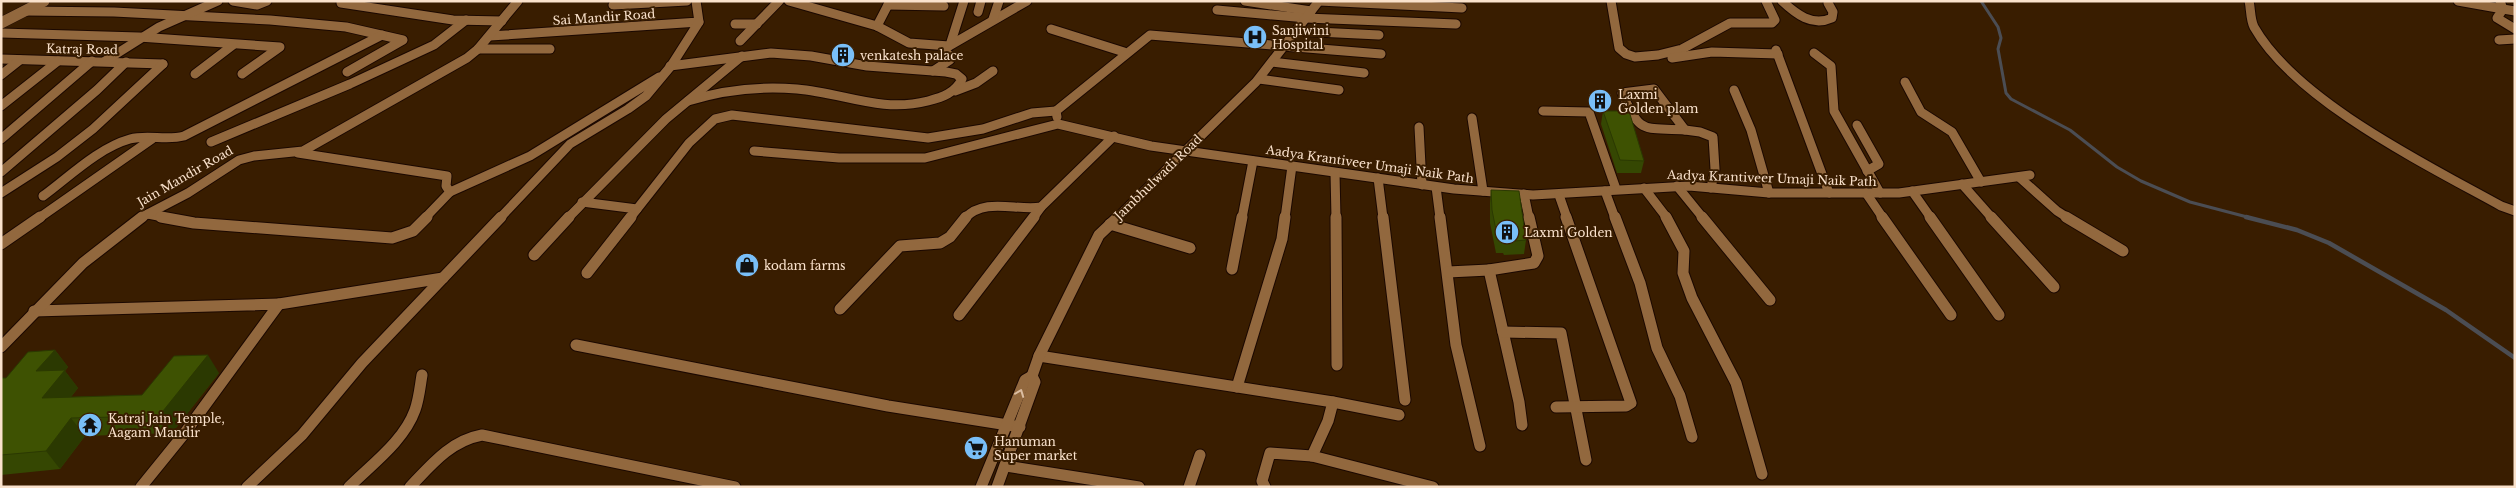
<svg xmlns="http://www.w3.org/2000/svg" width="2516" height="488" viewBox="0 0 2516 488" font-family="'Libre Baskerville',serif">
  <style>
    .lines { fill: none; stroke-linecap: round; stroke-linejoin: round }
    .stream-far1 { stroke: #4b4d53; stroke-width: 3 }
    .stream { stroke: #4b4d53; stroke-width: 4.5 }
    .minor-far1-casing { stroke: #1b0800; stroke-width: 11 }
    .minor-casing { stroke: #1b0800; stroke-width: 13 }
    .tertiary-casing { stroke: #1b0800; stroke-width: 12 }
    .minor-far1 { stroke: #92683e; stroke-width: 9 }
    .minor { stroke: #92683e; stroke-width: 11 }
    .tertiary { stroke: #92683e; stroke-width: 11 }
    .wall { fill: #354702 }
    .shaded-wall { fill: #2b3901 }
    .building { fill: #3e5202; stroke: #2b3901 }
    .oneway { stroke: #dbbda1 }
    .labels { text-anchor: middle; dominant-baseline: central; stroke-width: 4; stroke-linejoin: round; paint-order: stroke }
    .street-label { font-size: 12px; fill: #fae2cc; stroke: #391d00 }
    .poi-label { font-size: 12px; fill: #fae2cc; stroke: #391d00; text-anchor: start }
  </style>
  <rect width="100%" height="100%" fill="#391d00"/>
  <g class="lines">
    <path class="stream-far1" d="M1981 1 1998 27 2001 38 1998 49 2006 93 2011 99 2070 130 2117 167 2141 181 2190 202 2251 218"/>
    <path class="stream" d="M2246 217 2297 230 2329 243 2446 310 2515 358"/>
    <g class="minor-far1-casing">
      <g id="minor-far1">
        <path d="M233 1 257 5 267 1"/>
        <path d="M789 1 877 26 909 43 949 46 1027 1"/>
        <path d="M1245 1 1311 11"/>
        <path d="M1319 1 1462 8"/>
        <path d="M1611 1 1619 48 1626 54 1635 57 1658 55 1682 49 1730 23H1772L1775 20 1766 1"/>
        <path d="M1782 1C1796 14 1812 27 1832 18L1833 12 1828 3"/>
        <path d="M2249 1C2251 9 2250 19 2254 27 2296 101 2427 165 2501 206L2515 211"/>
        <path d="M2458 1 2503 9 2497 18 2515 29"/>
        <path d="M2500 1 2503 9 2515 11"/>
        <path d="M341 3 453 20 502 21"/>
        <path d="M613 5 687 1"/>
        <path d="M888 5 944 6"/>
        <path d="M1217 10 1306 18 1456 24"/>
        <path d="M25 11 114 12 270 20 346 27 403 40 347 72"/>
        <path d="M978 12 981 1"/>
        <path d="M993 19 999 1"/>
        <path d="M735 24H757"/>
        <path d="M877 26 890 1"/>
        <path d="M1051 29 1124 52"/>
        <path d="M1296 31 1379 35"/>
        <path d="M1 33 139 37 280 47 242 74"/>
        <path d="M490 36 699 22 696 1"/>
        <path d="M2499 40 2515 39"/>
        <path d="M740 41 779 1"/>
        <path d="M950 45 964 1"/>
        <path d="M478 49H550"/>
        <path d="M1776 50 1829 193"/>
        <path d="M1814 53 1831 66 1834 111 1880 193"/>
        <path d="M1672 58 1712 52 1778 54"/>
        <path d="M1 59 163 64"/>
        <path d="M105 61 159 27 218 1"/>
        <path d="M1272 62 1364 73"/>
        <path d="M670 66 771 53 811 56 867 66 946 72 956 74 962 79C955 93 943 97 928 101 880 113 844 93 797 89 760 86 723 90 688 101"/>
        <path d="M933 71 950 60V56L945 51"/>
        <path d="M195 74 233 45"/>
        <path d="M1 75 20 60"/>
        <path d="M1259 79 1339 90"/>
        <path d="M1905 82 1921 112 1952 132 1981 182"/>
        <path d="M1654 89 1685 130C1643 127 1641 136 1622 93Z"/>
        <path d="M1734 90 1751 130 1769 193"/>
        <path d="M955 91 976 83 993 71"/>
        <path d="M1 106 58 61"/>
        <path d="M1543 111 1589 112 1616 189"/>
        <path d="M1057 117 1056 111 1150 35 1381 54"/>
        <path d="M1472 118 1483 191"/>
        <path d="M1857 125 1879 164 1867 171"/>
        <path d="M1419 127 1422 185"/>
        <path d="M1685 130 1700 132 1713 137 1715 169 1711 188"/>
        <path d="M1 139 92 61"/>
        <path d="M211 142 350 84 434 45 466 20"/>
        <path d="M754 151 839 158H925L1058 124 1151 146 1454 189 1533 195 1689 186 1769 193H1899L2030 175"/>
        <path d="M298 153 447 176 446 186 450 192 425 218"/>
        <path d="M1 172 97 90 126 62"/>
        <path d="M1335 173 1336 218"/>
        <path d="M2019 177 2057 211 2068 218"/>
        <path d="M1378 178 1383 218"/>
        <path d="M1962 184 1992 218"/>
        <path d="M1677 186 1703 218"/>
        <path d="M1436 187 1440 218"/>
        <path d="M1644 188 1667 218"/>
        <path d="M1605 191 1615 218"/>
        <path d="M1912 191 1931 218"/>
        <path d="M450 192 530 156 659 77"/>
        <path d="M1 193 57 157 93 129 163 64"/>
        <path d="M1866 193 1883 218"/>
        <path d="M1524 194 1529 218"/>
        <path d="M1559 195 1567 218"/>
        <path d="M43 196C69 177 98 148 130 139 148 134 166 141 184 136L382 35"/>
        <path d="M582 202 637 209"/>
        <path d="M148 214 168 218"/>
        <path d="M39 218 152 139"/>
        <path d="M140 218 188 193 239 160 254 156 303 151 467 58 478 49 518 1"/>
        <path d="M500 218 570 144 628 109 646 96 671 66 699 22"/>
        <path d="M568 218 666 119 742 56"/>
        <path d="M630 218 689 143 715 119 732 115 928 138 983 129 1032 113 1056 111"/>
        <path d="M965 218C985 197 1016 211 1041 207L1114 136"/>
        <path d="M1033 218 1041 207"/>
        <path d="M1117 218 1256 82 1319 1"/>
        <path d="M1242 218 1253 161"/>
        <path d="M1285 218 1292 166"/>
      </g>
    </g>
    <g class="minor-casing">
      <g id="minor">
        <path d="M161 217 194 223 392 238 413 231 427 217"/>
        <path d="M1336 217 1337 365"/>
        <path d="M1383 217 1405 400"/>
        <path d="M1440 217 1456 345 1480 446"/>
        <path d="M1615 217 1640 283 1657 348 1680 396 1692 437"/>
        <path d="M1666 217 1684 251 1683 273 1692 298 1736 383 1762 474"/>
        <path d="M1702 217 1770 300"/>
        <path d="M1882 217 1951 315"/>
        <path d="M1930 217 1999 315"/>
        <path d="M1991 217 2054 287"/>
        <path d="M2066 217 2123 251"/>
        <path d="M1110 224 1190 248"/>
        <path d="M1 244 40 217"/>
        <path d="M534 255 569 217"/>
        <path d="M1232 269 1242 217"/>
        <path d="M1489 270 1534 263 1538 256 1529 217"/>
        <path d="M1448 272 1489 270 1519 402 1522 425"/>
        <path d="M587 273 631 217"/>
        <path d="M279 304 443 278"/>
        <path d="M840 309 900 246 940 243 950 237 966 217"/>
        <path d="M34 311 279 304 184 434 141 487"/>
        <path d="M959 315 1034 217"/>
        <path d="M1503 332 1561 333 1586 460"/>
        <path d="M576 345 888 406 1020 427"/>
        <path d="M1 347 83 263 142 217"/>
        <path d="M1039 356 1333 402 1399 415"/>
        <path d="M1237 387 1282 239 1285 217"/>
        <path d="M1556 407 1626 406 1631 403 1566 217"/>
        <path d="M1312 456 1328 421 1333 402"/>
        <path d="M1006 466 1139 487"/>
        <path d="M247 487 302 435 362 363 501 217"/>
        <path d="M349 487C372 464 404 441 415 410 419 399 420 387 422 375"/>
        <path d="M410 487C431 465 450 441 482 435L735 487"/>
        <path d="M981 487 1025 380 1032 376"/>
        <path d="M997 487 1035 382 1032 376 1039 356 1099 235 1118 217"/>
        <path d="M1189 487 1200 455"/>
        <path d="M1265 487 1262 481 1270 453 1312 456 1433 487"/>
      </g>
    </g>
    <g class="tertiary-casing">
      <path id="tertiary" d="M1 23 44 1"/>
    </g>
    <use href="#minor-far1" class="minor-far1"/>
    <use href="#minor" class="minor"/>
    <use href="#tertiary" class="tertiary"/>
  </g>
  <g class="wall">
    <path d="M1603 111 1644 161 1641 173H1617L1601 124Z"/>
    <path d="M1491 190 1526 240 1524 254 1504 255 1503 253H1496L1490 223V203Z"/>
    <path d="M55 350 68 367 65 371 78 388 71 397 142 395 219 373 172 433 85 436 60 469 1 475V378H6Z"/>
  </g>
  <g class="shaded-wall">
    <path d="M55 350 68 367 65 371 78 388 56 416 42 398 36 371Z"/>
    <path d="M208 355 219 373 172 433 159 416Z"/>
    <path d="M71 418 85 436 60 469 46 451Z"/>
  </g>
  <g class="building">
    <path d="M1603 111H1629L1644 161 1620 160Z"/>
    <path d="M1491 190 1519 191 1526 240 1505 242V240H1498L1492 210Z"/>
    <path d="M55 350 36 371 65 370 42 398 142 395 174 356 208 355 159 416 71 418 46 451 1 455V378H6L28 352Z"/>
  </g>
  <defs><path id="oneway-chevron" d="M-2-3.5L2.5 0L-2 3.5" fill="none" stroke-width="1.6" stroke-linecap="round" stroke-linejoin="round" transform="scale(1.25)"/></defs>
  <use class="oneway" href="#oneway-chevron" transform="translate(1020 393) rotate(-69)"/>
  <defs>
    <g id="hospital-disc" transform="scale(1.25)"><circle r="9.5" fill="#79bff8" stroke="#391d00"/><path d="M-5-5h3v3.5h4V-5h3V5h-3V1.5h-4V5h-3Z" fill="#111"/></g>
    <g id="building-disc" transform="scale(1.25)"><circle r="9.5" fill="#79bff8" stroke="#391d00"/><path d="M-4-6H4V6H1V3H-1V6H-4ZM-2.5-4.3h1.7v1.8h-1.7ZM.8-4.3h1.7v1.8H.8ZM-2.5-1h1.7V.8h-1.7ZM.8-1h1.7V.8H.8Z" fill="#111"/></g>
    <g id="shop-disc" transform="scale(1.25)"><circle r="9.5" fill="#79bff8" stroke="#391d00"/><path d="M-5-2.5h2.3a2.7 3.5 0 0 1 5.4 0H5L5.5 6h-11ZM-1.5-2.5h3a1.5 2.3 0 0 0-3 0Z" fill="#111"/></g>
    <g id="temple-disc" transform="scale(1.25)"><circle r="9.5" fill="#79bff8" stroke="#391d00"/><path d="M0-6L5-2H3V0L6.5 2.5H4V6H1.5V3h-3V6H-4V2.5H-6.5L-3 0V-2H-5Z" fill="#111"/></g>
    <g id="supermarket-disc" transform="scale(1.25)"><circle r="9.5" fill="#79bff8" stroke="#391d00"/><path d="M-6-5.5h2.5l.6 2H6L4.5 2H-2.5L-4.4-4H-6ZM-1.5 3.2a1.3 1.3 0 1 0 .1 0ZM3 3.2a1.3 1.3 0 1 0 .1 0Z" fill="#111"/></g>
  </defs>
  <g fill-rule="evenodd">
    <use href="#hospital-disc" x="1255" y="37"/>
    <use href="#building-disc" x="843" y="55"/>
    <use href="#building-disc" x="1600" y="101"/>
    <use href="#building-disc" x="1507" y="232"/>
    <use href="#shop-disc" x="747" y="265"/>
    <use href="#temple-disc" x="90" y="425"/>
    <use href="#supermarket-disc" x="976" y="448"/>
  </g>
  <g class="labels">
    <g class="street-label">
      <text transform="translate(604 17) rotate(-4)">Sai Mandir Road</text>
      <text transform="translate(82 49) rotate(1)">Katraj Road</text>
      <text transform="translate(1370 164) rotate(8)">Aadya Krantiveer Umaji Naik Path</text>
      <text transform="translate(185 176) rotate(-30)">Jain Mandir Road</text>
      <text transform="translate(1158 177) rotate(-44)">Jambhulwadi Road</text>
      <text transform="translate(1772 178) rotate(2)">Aadya Krantiveer Umaji Naik Path</text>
    </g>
    <g class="poi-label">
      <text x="1272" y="30">Sanjiwini<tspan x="1272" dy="14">Hospital</tspan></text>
      <text x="860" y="55">venkatesh palace</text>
      <text x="1618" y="94">Laxmi<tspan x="1618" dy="14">Golden plam</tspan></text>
      <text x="1524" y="232">Laxmi Golden</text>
      <text x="764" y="265">kodam farms</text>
      <text x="108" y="418">Katraj Jain Temple,<tspan x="108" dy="14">Aagam Mandir</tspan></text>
      <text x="994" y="441">Hanuman<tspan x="994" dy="14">Super market</tspan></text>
    </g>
  </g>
  <rect width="2516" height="488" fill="none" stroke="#fae2cc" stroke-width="5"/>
</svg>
